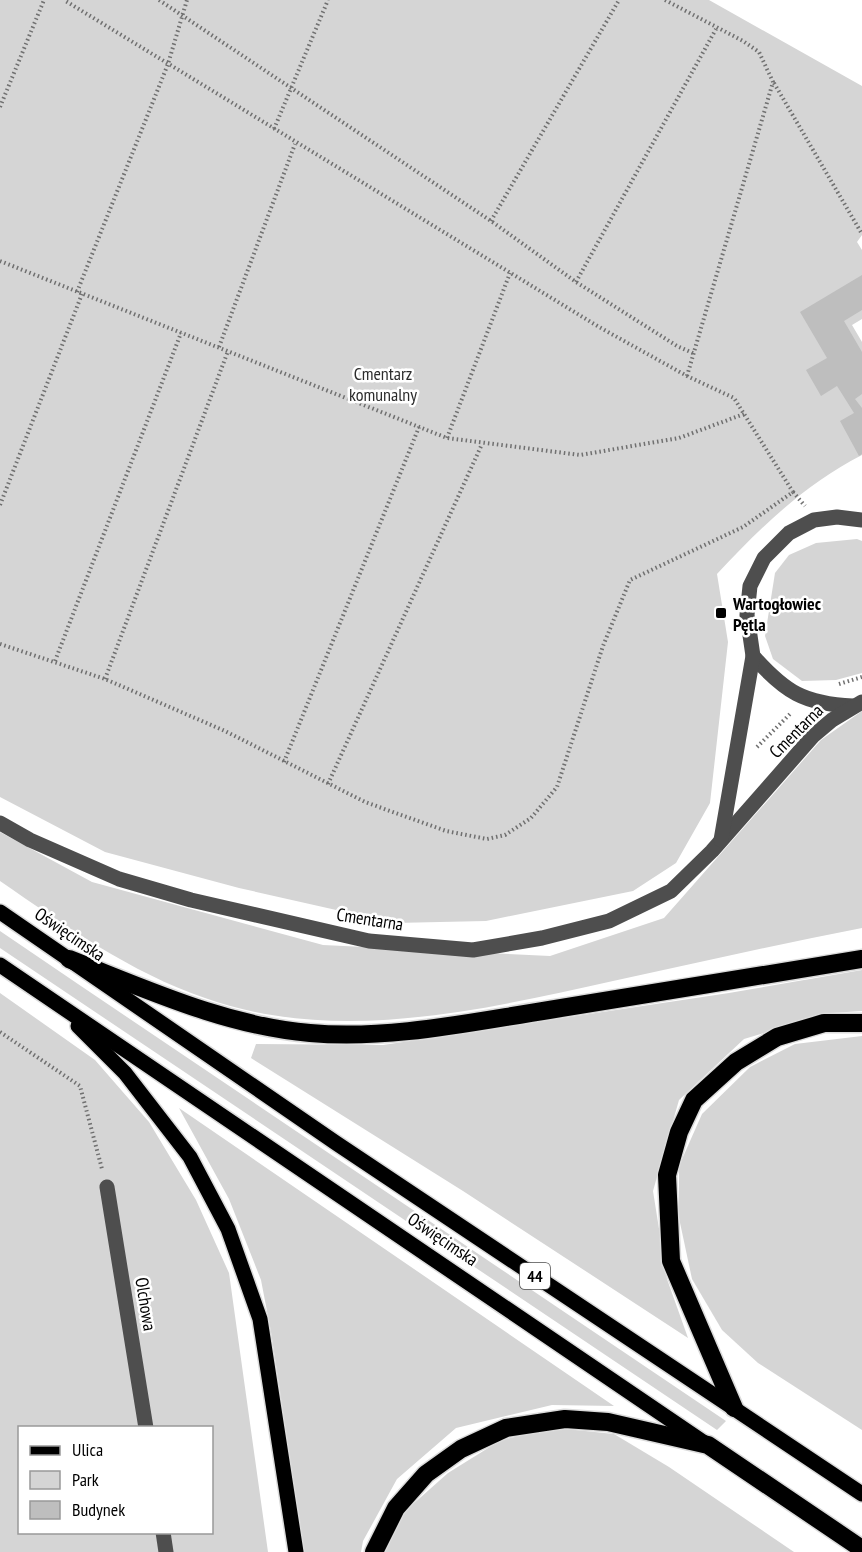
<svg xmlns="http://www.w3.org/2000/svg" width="862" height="1552" viewBox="0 0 862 1552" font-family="'PT Sans Narrow',sans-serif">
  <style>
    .green { fill: #d5d5d5; fill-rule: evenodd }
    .building { fill: #bebebe }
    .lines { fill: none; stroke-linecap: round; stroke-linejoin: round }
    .major-casing { stroke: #dbdbdb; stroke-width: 18 }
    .highway-casing { stroke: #dbdbdb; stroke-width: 21 }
    .path { stroke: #707070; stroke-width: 4; stroke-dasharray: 1.5 3; stroke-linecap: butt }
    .minor { stroke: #4e4e4e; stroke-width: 15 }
    .major { stroke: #000; stroke-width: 15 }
    .highway { stroke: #000; stroke-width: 18 }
    .poi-dot { fill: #000; stroke: #fff; stroke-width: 2 }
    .labels { text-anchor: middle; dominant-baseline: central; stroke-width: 5; stroke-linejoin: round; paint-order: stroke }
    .shield { fill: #fff; stroke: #4c4c4c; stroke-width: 1.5 }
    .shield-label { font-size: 16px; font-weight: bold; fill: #000 }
    .park-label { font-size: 18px; fill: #2c2c2c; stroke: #fff }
    .poi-label { font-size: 18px; font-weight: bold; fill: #000; stroke: #fff; text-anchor: start }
    .street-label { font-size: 18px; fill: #000; stroke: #fff }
  </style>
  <rect width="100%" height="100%" fill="#fff"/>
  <g class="green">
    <path d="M0 0H709L862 86V235L857 242 862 250V319L852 325 862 342V455C805 484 760 528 717 574L728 642 710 803 676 863 633 891 486 921 394 923 239 888 105 852 0 797Z"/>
    <path d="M857 539 862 541V673L836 680 802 681 773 659 765 636 775 573 789 555 816 543Z"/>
    <path d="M862 711V928C779 944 696 963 613 981 481 1010 337 1045 205 998 131 973 64 925 0 881V832L92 882 323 945 550 956 664 918 821 740Z"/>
    <path d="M0 931 78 984 726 1421 717 1430 0 948Z"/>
    <path d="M862 970V1011L831 1013 744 1039 679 1100 653 1191 667 1279 688 1338 463 1191 251 1058 256 1044 383 1045 729 993Z"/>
    <path d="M0 993 95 1060 149 1122 196 1200 229 1273 268 1552H0ZM20 1428H212V1532H20Z"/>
    <path d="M862 1036V1430L758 1363 722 1330 692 1279 679 1218V1166L702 1114 750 1067 795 1044Z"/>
    <path d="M179 1108 614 1406H615L552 1405 456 1428 397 1479 363 1541 361 1552H304L271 1332 261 1280 229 1199Z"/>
    <path d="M556 1428 614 1434 669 1467 794 1552H384L403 1513 448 1473 501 1440Z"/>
  </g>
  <path class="building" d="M862 275V310L844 321 862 352V394L855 399 862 408V454L859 456 840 421 854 413 837 386 821 396 806 370 827 358 800 312Z"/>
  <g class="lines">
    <g class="major-casing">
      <g id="major">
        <path d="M0 912 336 1143 862 1494"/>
        <path d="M0 965 703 1442"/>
        <path d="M78 1026 125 1073 190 1157 228 1229 260 1319 296 1552"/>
      </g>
    </g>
    <g class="highway-casing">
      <g id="highway">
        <path d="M69 959C146 989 226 1026 310 1033 389 1040 471 1022 549 1010 653 993 758 976 862 959"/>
        <path d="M734 1408 671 1261 667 1175 679 1132 694 1100 736 1062 777 1037 824 1023H862"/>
        <path d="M374 1552 396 1508 426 1474 461 1449 506 1428 565 1419 608 1422 708 1445 862 1549"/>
      </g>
    </g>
    <g class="path">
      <path d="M159 0 491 221 576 282 677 346 695 354"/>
      <path d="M665 0 743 41 759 52 773 82 687 376"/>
      <path d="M774 83 862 234"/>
      <path d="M0 107 44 0"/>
      <path d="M274 129 328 0"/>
      <path d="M491 221 619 0"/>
      <path d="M0 261 447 438 580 455 679 438 744 414"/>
      <path d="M576 282 716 29"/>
      <path d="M77 292 168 64 187 0"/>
      <path d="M219 347 295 144"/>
      <path d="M447 438 510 273"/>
      <path d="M793 492 805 506"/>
      <path d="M0 505 82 294"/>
      <path d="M0 644 105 679 225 731 365 802 446 831 487 839 505 835 531 818 557 787 603 646 630 580 743 527 793 492 734 398 687 376 599 327 64 0"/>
      <path d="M55 661 181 333"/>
      <path d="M105 679 228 351"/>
      <path d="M839 684 862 677"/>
      <path d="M757 747 792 712"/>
      <path d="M284 762 419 427"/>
      <path d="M328 784 482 444"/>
      <path d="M0 1032 80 1086 102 1169"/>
    </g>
    <g class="minor">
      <path d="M753 656C785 692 804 704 853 706"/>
      <path d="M0 823 30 840 119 879 191 900 369 941 473 950 542 938 609 921 671 891 712 851 813 736 832 720 862 702"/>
      <path d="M721 840 753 656 747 615 750 586 764 558 789 533 814 520 837 517 862 520"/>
      <path d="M107 1187 146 1428"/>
      <path d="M163 1532 166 1552"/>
    </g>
    <use href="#major" class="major"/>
    <use href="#highway" class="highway"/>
  </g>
  <rect class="poi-dot" x="715" y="607" width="12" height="12" rx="3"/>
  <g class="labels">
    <rect class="shield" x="520" y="1263" width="30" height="26" rx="4.5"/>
    <g class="shield-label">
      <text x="535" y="1276">44</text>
    </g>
    <g class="park-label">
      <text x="383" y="373">Cmentarz<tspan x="383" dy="21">komunalny</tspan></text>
    </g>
    <g class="poi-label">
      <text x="733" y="603">Wartogłowiec<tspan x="733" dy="21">Pętla</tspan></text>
    </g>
    <g class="street-label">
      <text transform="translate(796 731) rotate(-45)">Cmentarna</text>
      <text transform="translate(370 919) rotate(9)">Cmentarna</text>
      <text transform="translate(70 934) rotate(34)">Oświęcimska</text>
      <text transform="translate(443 1239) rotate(34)">Oświęcimska</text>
      <text transform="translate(146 1304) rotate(81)">Olchowa</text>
    </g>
  </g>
  <rect x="18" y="1426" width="195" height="108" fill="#ffffff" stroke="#999999" stroke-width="1.5"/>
  <rect x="30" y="1446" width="30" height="9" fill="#000000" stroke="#999999" stroke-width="1.5"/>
  <text x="72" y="1456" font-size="18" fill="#000000">Ulica</text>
  <rect x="30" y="1471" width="30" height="18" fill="#d5d5d5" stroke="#999999" stroke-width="1.5"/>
  <text x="72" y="1486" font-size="18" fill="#000000">Park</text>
  <rect x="30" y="1501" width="30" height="18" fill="#bebebe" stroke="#999999" stroke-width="1.5"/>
  <text x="72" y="1516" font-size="18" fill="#000000">Budynek</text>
</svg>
